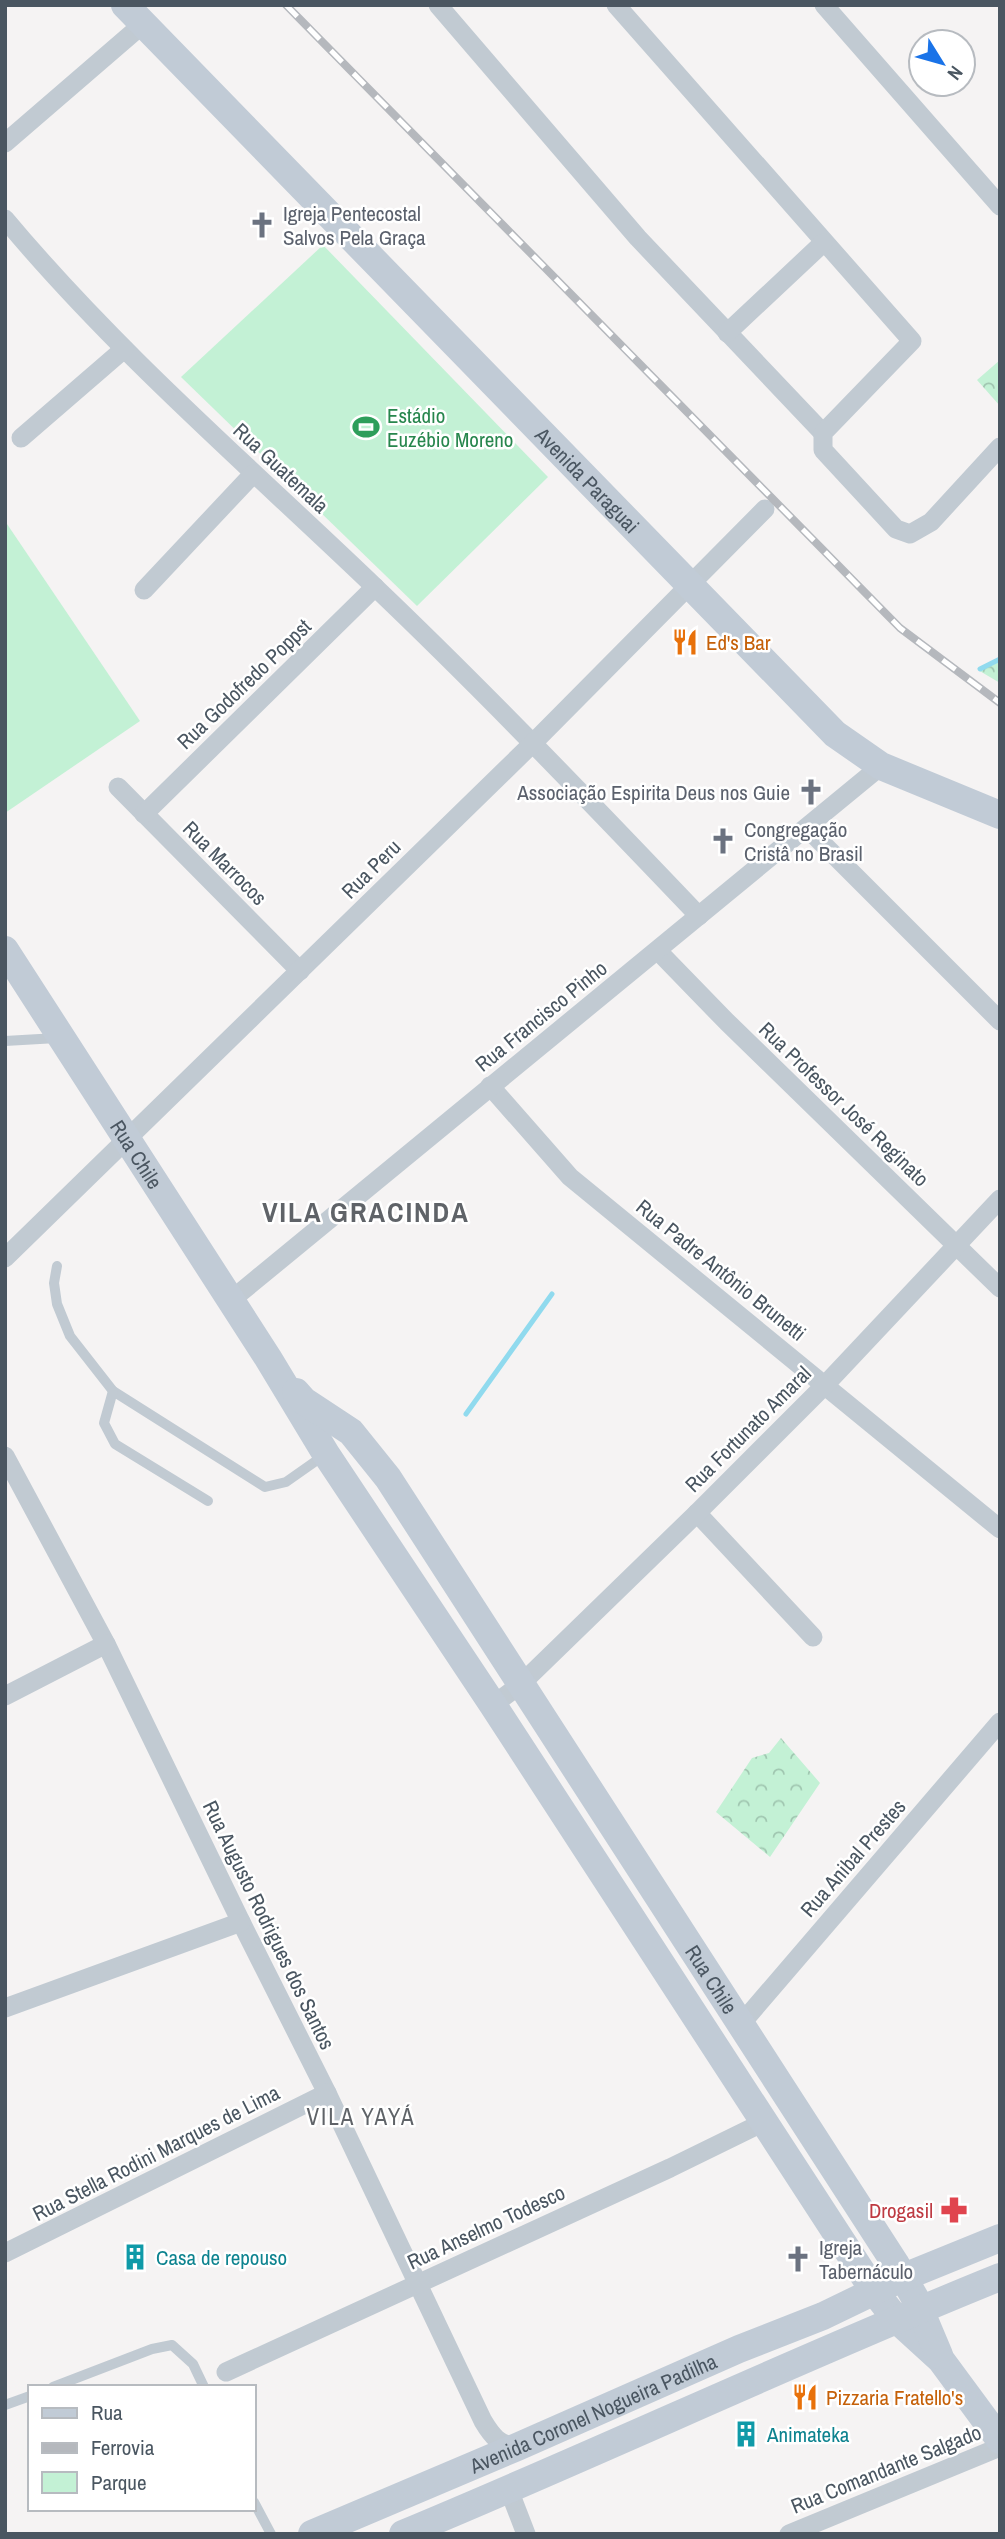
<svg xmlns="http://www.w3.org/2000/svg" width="1005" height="2539" viewBox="0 0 1005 2539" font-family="'Archivo Narrow',sans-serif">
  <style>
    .forest { fill: url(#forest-crowns) }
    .park { fill: #c3f1d5 }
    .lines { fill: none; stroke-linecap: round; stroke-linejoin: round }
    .stream { stroke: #90daee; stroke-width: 5 }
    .lane { stroke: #c1cad2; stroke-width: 10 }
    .street { stroke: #c1cad2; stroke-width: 19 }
    .secondary { stroke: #c1cbd6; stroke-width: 28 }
    .rail-casing { stroke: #b5b8bd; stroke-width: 8 }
    .rail { stroke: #fff; stroke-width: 5; stroke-dasharray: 16; stroke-linecap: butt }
    .labels { text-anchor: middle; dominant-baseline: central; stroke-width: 5; stroke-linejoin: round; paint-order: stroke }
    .worship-label { font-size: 21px; fill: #5b616d; stroke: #fff; text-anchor: start }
    .leisure-label { font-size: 21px; fill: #27864d; stroke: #fff; text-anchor: start }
    .street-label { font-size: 21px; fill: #4a5661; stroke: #fff }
    .food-label { font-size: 21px; fill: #c56008; stroke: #fff; text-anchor: start }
    .health-label { font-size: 21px; fill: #be3a42; stroke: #fff; text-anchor: end }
    .culture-label { font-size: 21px; fill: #0d838f; stroke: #fff; text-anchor: start }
    .neighbourhood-label { font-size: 23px; letter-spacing: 2px; fill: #5f6368; stroke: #fff }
    .district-label { font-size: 28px; font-weight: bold; letter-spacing: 2px; fill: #5f6368; stroke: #fff }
  </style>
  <defs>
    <pattern id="forest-crowns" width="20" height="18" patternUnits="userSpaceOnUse" patternTransform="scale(1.75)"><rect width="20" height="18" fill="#c3f1d5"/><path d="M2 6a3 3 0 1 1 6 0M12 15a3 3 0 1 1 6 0" fill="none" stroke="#a0c6b0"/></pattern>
  </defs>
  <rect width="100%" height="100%" fill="#f5f3f3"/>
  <g class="forest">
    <path d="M1000 360V406L977 380Z"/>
    <path d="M1000 659V683L978 670Z"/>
    <path d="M781 1738 820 1783 770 1857 716 1812 752 1758 769 1753Z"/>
  </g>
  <g class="park">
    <path d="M323 245 548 477 417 606 181 377Z"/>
    <path d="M5 521 140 721 5 813Z"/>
  </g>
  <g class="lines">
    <g class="stream">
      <path d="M980 669 1000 659"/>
      <path d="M466 1414 552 1294"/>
    </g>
    <g class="lane">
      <path d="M5 1041 57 1038"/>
      <path d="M57 1266 54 1283 57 1304 70 1336 113 1391 265 1487 286 1482 323 1456"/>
      <path d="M113 1391 104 1423 115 1444 208 1501"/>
      <path d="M53 2387 152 2349 172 2345 193 2364 204 2387"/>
      <path d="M5 2405 30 2396"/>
      <path d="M254 2502 271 2534"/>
    </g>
    <g class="street">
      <path d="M438 5 638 238 823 433"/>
      <path d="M616 5 912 341 823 433V450L896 529 910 534 931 522 1000 447"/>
      <path d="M824 5 1000 206"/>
      <path d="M5 143 143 24"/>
      <path d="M5 219C117 353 250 467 376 588 487 694 593 805 699 916"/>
      <path d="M727 333 823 243"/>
      <path d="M21 438 124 349"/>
      <path d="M144 590 253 474"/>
      <path d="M118 787 300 971"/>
      <path d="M144 814 375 587"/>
      <path d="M807 828 1000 1021"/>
      <path d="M658 951 727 1022 1000 1288"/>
      <path d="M490 1086 570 1177 1000 1529"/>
      <path d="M5 1258 533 743 765 509"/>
      <path d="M230 1301 881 766"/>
      <path d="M5 1456 106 1644 241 1922 327 2093 483 2421C492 2436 499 2445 517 2447"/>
      <path d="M697 1513 813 1637"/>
      <path d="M5 1696 106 1644"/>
      <path d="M493 1705 521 1684 697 1513 826 1384 1000 1199"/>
      <path d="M5 2008 241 1922"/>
      <path d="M741 2024 1000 1722"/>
      <path d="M5 2253 327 2093"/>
      <path d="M226 2372 670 2168 764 2122"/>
      <path d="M509 2490 526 2534"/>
      <path d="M789 2534 1000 2447"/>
    </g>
    <g class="secondary">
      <path id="s1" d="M125 5 835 734 881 766 1000 815"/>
      <path id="s2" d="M5 950 268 1358 326 1454 493 1705 874 2291 896 2319 941 2360 1000 2440"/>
      <path id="s3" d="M296 1392 304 1401 351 1432 388 1478 895 2263 915 2298 939 2355"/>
      <path id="s4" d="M312 2534 517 2447 739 2349 823 2316 904 2277 1000 2238"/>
      <path d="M403 2534C603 2451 799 2358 1000 2277"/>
    </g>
    <g class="rail-casing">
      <path id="rail" d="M286 5 900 628 1000 703"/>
    </g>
    <use href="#rail" class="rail"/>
  </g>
  <defs>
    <g id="church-bare" transform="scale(2.1)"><path d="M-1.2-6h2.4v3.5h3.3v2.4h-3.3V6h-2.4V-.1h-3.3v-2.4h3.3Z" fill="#6b7280" stroke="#fff" stroke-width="2.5" paint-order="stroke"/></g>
    <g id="stadium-bare" transform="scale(2.1)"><path d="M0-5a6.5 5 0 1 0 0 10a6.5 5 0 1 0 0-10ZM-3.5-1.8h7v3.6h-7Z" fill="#2e9e5b" stroke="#fff" stroke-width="2.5" paint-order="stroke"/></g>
    <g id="restaurant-bare" transform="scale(2.1)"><path d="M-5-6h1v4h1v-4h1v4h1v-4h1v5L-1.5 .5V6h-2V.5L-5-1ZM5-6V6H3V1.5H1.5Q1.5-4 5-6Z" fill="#e8710a" stroke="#fff" stroke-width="2.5" paint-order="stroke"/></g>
    <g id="pharmacy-bare" transform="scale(2.1)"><path d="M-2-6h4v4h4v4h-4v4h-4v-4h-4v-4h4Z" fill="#e0444e" stroke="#fff" stroke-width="2.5" paint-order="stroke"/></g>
    <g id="building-bare" transform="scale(2.1)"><path d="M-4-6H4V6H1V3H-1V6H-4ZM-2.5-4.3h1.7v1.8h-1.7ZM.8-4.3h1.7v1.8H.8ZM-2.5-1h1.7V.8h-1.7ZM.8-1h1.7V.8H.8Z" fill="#0f9aa8" stroke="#fff" stroke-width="2.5" paint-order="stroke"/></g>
  </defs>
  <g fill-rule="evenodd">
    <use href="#church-bare" x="262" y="225"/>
    <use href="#stadium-bare" x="366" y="427"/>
    <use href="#restaurant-bare" x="685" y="642"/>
    <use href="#church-bare" x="811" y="792"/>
    <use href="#church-bare" x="723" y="841"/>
    <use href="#pharmacy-bare" x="954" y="2210"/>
    <use href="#building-bare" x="135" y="2257"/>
    <use href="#church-bare" x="798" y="2259"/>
    <use href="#restaurant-bare" x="805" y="2397"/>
    <use href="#building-bare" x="746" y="2434"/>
  </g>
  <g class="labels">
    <g class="worship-label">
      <text x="283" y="213">Igreja Pentecostal<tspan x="283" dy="24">Salvos Pela Graça</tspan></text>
      <text x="790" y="792" text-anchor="end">Associação Espirita Deus nos Guie</text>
      <text x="744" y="829">Congregação<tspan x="744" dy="24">Cristâ no Brasil</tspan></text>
      <text x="819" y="2247">Igreja<tspan x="819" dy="24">Tabernáculo</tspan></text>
    </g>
    <g class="leisure-label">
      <text x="387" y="415">Estádio<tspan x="387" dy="24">Euzébio Moreno</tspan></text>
    </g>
    <g class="street-label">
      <text transform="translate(281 468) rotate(43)">Rua Guatemala</text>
      <text stroke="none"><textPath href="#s1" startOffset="663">Avenida Paraguai</textPath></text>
      <text transform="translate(244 684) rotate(-44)">Rua Godofredo Poppst</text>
      <text transform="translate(225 863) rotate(45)">Rua Marrocos</text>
      <text transform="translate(371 869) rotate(-45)">Rua Peru</text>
      <text transform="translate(541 1016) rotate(-39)">Rua Francisco Pinho</text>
      <text transform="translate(844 1104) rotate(44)">Rua Professor José Reginato</text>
      <text stroke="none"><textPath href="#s2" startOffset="243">Rua Chile</textPath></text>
      <text transform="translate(721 1270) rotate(39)">Rua Padre Antônio Brunetti</text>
      <text transform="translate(748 1429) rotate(-45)">Rua Fortunato Amaral</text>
      <text transform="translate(853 1858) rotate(-49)">Rua Anibal Prestes</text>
      <text transform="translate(269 1925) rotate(64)">Rua Augusto Rodrigues dos Santos</text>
      <text stroke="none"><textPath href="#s3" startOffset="724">Rua Chile</textPath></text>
      <text transform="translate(156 2153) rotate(-27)">Rua Stella Rodini Marques de Lima</text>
      <text transform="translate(486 2227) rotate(-25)">Rua Anselmo Todesco</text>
      <text stroke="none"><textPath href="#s4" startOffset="306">Avenida Coronel Nogueira Padilha</textPath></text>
      <text transform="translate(886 2469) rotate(-22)">Rua Comandante Salgado</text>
    </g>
    <g class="food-label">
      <text x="706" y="642">Ed's Bar</text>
      <text x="826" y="2397">Pizzaria Fratello's</text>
    </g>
    <g class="health-label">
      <text x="933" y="2210">Drogasil</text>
    </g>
    <g class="culture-label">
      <text x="156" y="2257">Casa de repouso</text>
      <text x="767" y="2434">Animateka</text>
    </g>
    <g class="neighbourhood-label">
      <text x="361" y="2116">VILA YAYÁ</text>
    </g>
    <g class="district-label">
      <text x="366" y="1212">VILA GRACINDA</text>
    </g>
  </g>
  <rect width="1005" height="2539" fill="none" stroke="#4a5661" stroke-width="14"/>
  <rect x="28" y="2385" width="228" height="126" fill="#ffffff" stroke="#b7bbc0" stroke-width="2"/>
  <rect x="42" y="2408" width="35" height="10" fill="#c1cbd6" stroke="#b7bbc0" stroke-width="2"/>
  <text x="91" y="2420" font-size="21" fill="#4a5661">Rua</text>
  <rect x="42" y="2443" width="35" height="10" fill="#b5b8bd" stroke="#b7bbc0" stroke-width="2"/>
  <text x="91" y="2455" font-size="21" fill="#4a5661">Ferrovia</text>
  <rect x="42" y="2472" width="35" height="21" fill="#c3f1d5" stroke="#b7bbc0" stroke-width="2"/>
  <text x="91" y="2490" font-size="21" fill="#4a5661">Parque</text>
  <g transform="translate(942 63) rotate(127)"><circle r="33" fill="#ffffff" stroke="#b7bbc0" stroke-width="2"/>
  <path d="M0-5L12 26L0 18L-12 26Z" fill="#1a73e8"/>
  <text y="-10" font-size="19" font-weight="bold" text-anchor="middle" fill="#4a5661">N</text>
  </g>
</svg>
